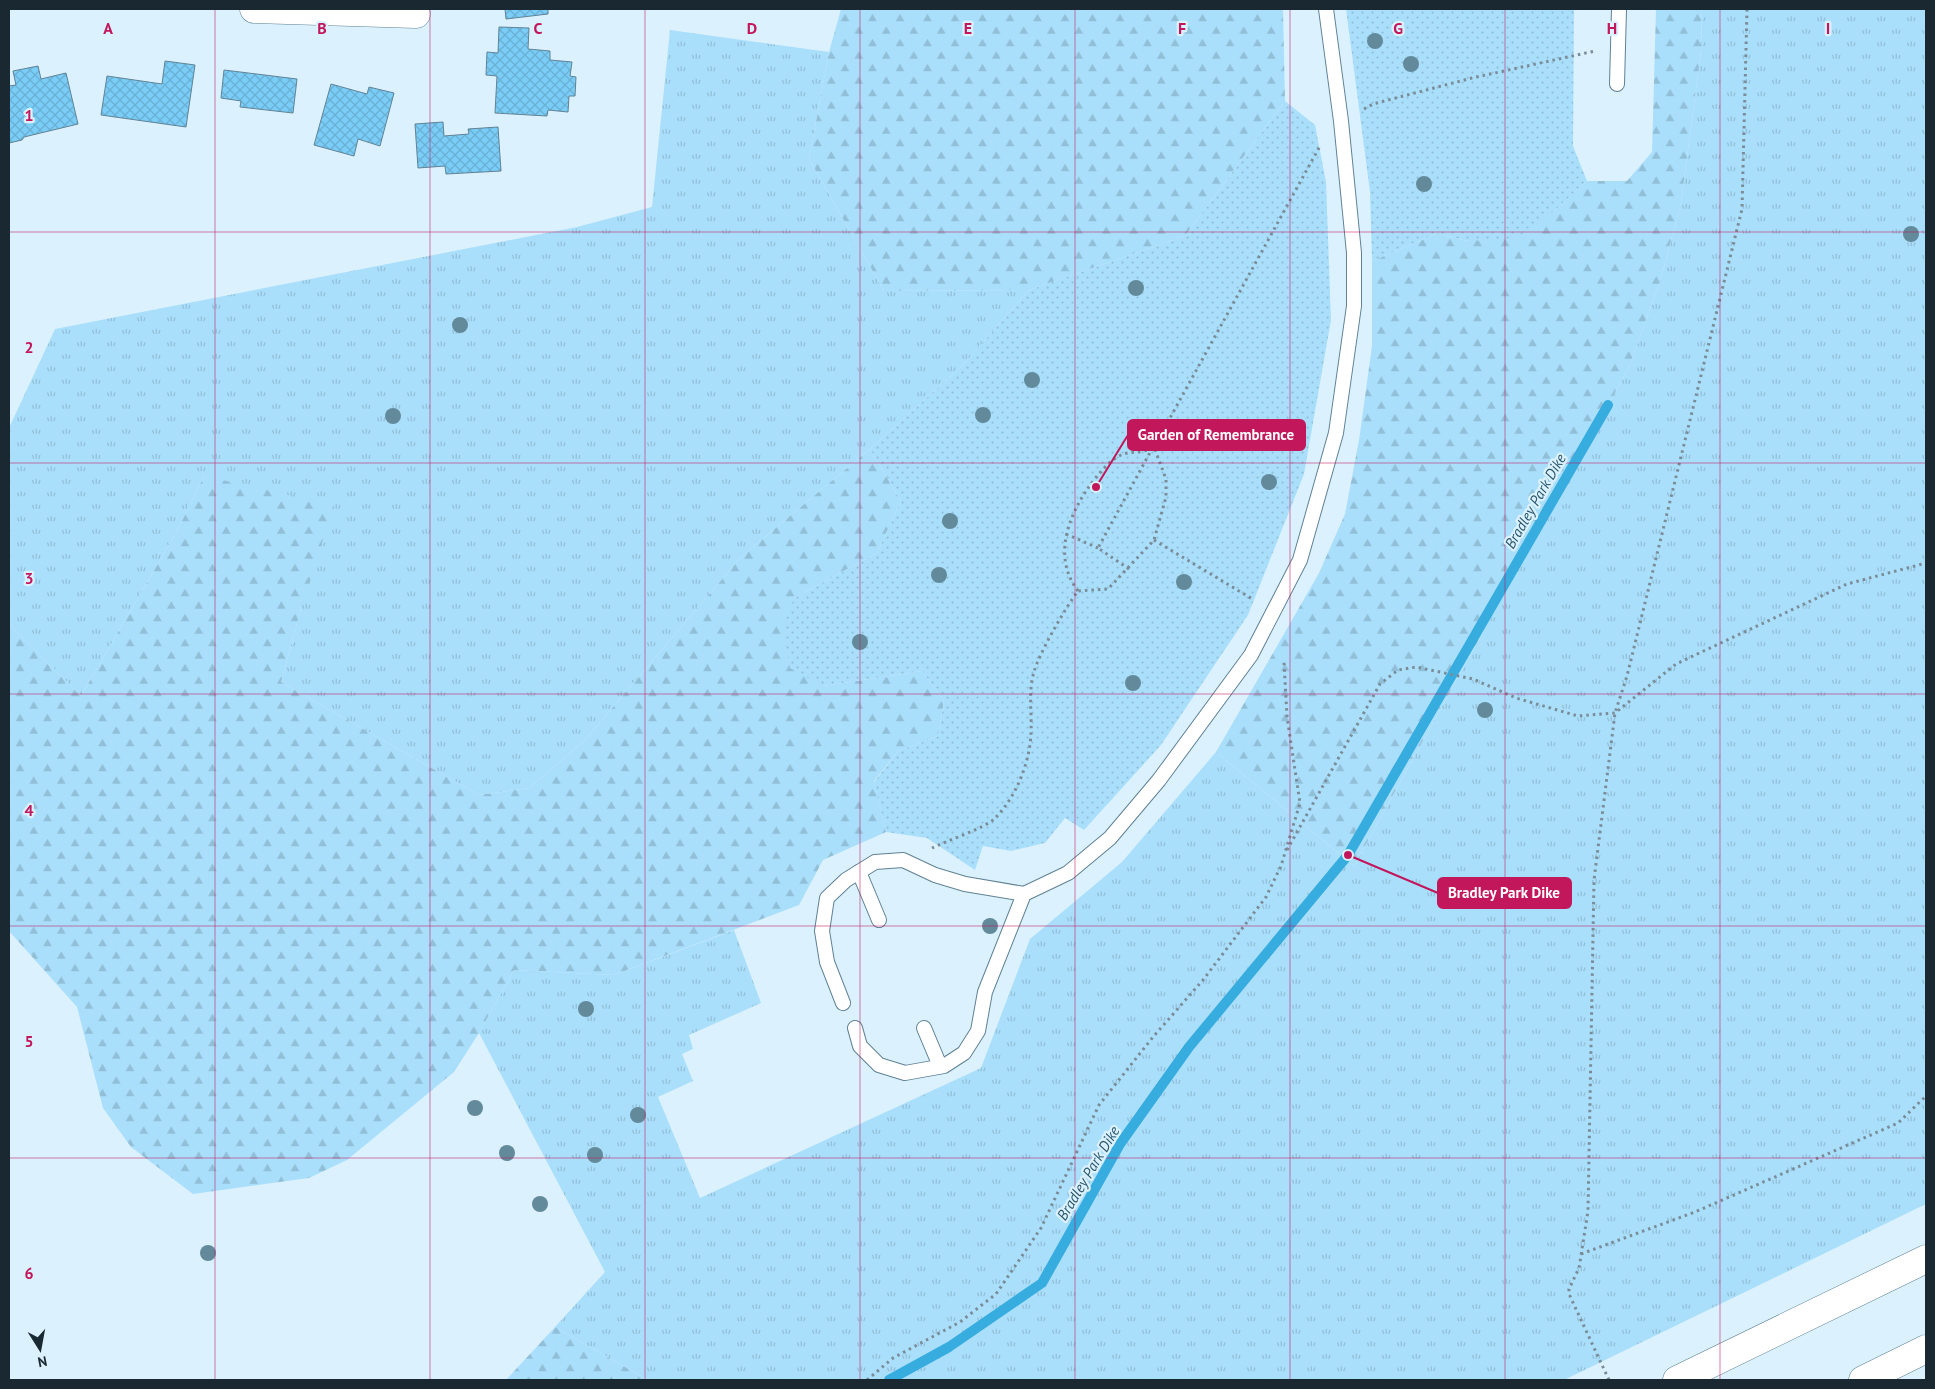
<svg xmlns="http://www.w3.org/2000/svg" width="1935" height="1389" viewBox="0 0 1935 1389" font-family="'PT Sans',sans-serif">
  <style>
    .grass { fill: url(#grass-tufts) }
    .forest { fill: url(#forest-firs) }
    .garden { fill: url(#garden-dots) }
    .lines { fill: none; stroke-linecap: round; stroke-linejoin: round }
    .stream { stroke: #37acdf; stroke-width: 10 }
    .building { fill: url(#building-cross-hatch); stroke: #608395 }
    .lane-casing { stroke: #5f8295; stroke-width: 16 }
    .street-casing { stroke: #5f8295; stroke-width: 29 }
    .highway-casing { stroke: #5f8295; stroke-width: 29 }
    .path { stroke: #7a8c97; stroke-width: 3; stroke-dasharray: 2.5 4; stroke-linecap: butt }
    .lane { stroke: #fff; stroke-width: 14 }
    .street { stroke: #fff; stroke-width: 28 }
    .highway { stroke: #fff; stroke-width: 28 }
    .tree { fill: #638a9b }
    .grid { fill: none; stroke: #c2185b; stroke-width: 1; stroke-opacity: 0.55 }
    .labels { text-anchor: middle; dominant-baseline: central; stroke-width: 4.5; stroke-linejoin: round; paint-order: stroke }
    .water-label { font-size: 15px; font-style: italic; fill: #2a586e; stroke: #dbf1fe }
    .grid-label { font-size: 16px; text-anchor: middle; font-weight: bold; fill: #c2185b; stroke: #dbf1fe; stroke-width: 4.5; stroke-linejoin: round; paint-order: stroke }
    .leader { fill: none; stroke: #c2185b; stroke-width: 2 }
    .callout-dot { fill: #c2185b; stroke: #dbf1fe; stroke-width: 2 }
    .callout { fill: #c2185b; stroke: #c2185b; stroke-width: 2 }
    .callout-label { font-size: 15px; text-anchor: middle; font-weight: bold; fill: #fff }
  </style>
  <defs>
    <pattern id="grass-tufts" width="24" height="20" patternUnits="userSpaceOnUse" patternTransform="scale(1.25)"><rect width="24" height="20" fill="#aadffc"/><path d="M3 7l-1-3M5 7V3M7 7l1-3M15 17l-1-3M17 17v-4M19 17l1-3" fill="none" stroke="#92bfd8"/></pattern>
    <pattern id="forest-firs" width="22" height="20" patternUnits="userSpaceOnUse" patternTransform="scale(1.25)"><rect width="22" height="20" fill="#aadffc"/><path d="M5 1l3.5 6h-7zM16 11l3.5 6h-7z" fill="#92bfd8"/></pattern>
    <pattern id="garden-dots" width="8" height="8" patternUnits="userSpaceOnUse" patternTransform="scale(1.25)"><rect width="8" height="8" fill="#aadffc"/><path d="M2 2h.1M6 6h.1" fill="none" stroke="#92bfd8" stroke-width="1.8" stroke-linecap="round"/></pattern>
    <pattern id="building-cross-hatch" width="8" height="8" patternUnits="userSpaceOnUse" patternTransform="scale(1.25)"><rect width="8" height="8" fill="#7acdf7"/><path d="M0 0l8 8M0 8l8-8" fill="none" stroke="#69b0d4"/></pattern>
  </defs>
  <rect width="100%" height="100%" fill="#dbf1fe"/>
  <g class="grass">
    <path d="M1702 9H1926V1204L1564 1380H648L555 1327 605 1272 479 1033 514 970 614 975 734 930 761 1003 689 1035 693 1049 682 1054 693 1081 658 1097 700 1198 981 1068 1030 939 1122 862 1216 752 1354 866 1629 367 1661 278 1681 203 1701 51Z"/>
    <path d="M670 30 829 52 809 159 884 291 1029 290 963 365 870 449 741 557 584 741 529 788 479 795 281 682 301 609 204 476 178 529 81 696 9 624V428L55 329 577 227 652 207Z"/>
  </g>
  <g class="forest">
    <path d="M841 9H1283L1285 101 1185 236 1029 290 884 291 809 159 829 52Z"/>
    <path d="M1656 9H1702L1701 51 1681 203 1661 278 1629 367 1354 866 1216 752 1319 573 1345 514 1359 440 1372 346V261L1438 233 1467 241 1553 212 1587 181H1627L1652 152Z"/>
    <path d="M870 449 901 501 877 553 794 598 823 686 922 671 944 701 938 736 898 751 874 781 886 832 823 860 799 905 614 975 514 970 479 1033 454 1072 347 1160 309 1178 193 1194 131 1147 103 1108 77 1007 9 931V624L81 696 178 529 204 476 334 505 301 609 281 682 479 795 529 788 584 741 741 557Z"/>
    <path d="M555 1327 648 1380H506Z"/>
  </g>
  <g class="garden">
    <path d="M1346 9H1574L1573 146 1587 181 1553 212 1512 239 1467 241 1438 233 1372 261 1370 192Z"/>
    <path d="M1285 101 1315 125 1326 182 1331 320 1304 474 1248 615 1161 745 1084 830 1065 818 1045 843 1011 851 983 846 975 870 927 838 886 832 874 782 898 751 938 736 944 701 922 671 823 686 790 668 783 628 794 598 877 553 901 501 870 449 963 365 1029 290 1185 236Z"/>
  </g>
  <g class="lines">
    <path class="stream" d="M889 1380 949 1347 1042 1283 1120 1144 1189 1047 1348 855 1608 405"/>
  </g>
  <g class="building">
    <path d="M505 9H548V14L506 19Z"/>
    <path d="M499 27 529 28 528 49 550 51V60L572 62 570 76 576 77 575 96H569L568 112 548 110 547 116 495 113 497 76 486 75 487 52 498 53Z"/>
    <path d="M165 61 195 65 186 127 101 115 107 76 162 84Z"/>
    <path d="M38 66 41 79 66 73 78 124 24 137 22 140 9 143V86L16 85 13 71Z"/>
    <path d="M224 70 297 79 293 113 240 107 241 101 221 98Z"/>
    <path d="M331 84 367 94 369 87 394 93 380 146 358 139 354 156 314 145Z"/>
    <path d="M443 122 444 136 469 134 468 129 498 127 501 171 446 174 445 166 418 168 415 124Z"/>
  </g>
  <g class="lines">
    <g class="lane-casing">
      <g id="lane">
        <path d="M1617 84 1619 9"/>
        <path d="M859 872 879 920"/>
        <path d="M843 1003 827 962 822 931 827 898 846 880 875 862 903 860 935 875 965 884 1024 894"/>
        <path d="M855 1028 860 1046 879 1065 905 1073 944 1066 964 1053 978 1031 985 992 1024 894 1068 873 1110 838 1159 780 1251 655 1300 560 1336 433 1354 306V253L1341 121 1326 9"/>
        <path d="M924 1028 940 1066"/>
      </g>
    </g>
    <g class="street-casing">
      <path id="street" d="M254 9 416 14"/>
    </g>
    <g class="highway-casing">
      <g id="highway">
        <path d="M1677 1380 1926 1259"/>
        <path d="M1863 1380 1926 1349"/>
      </g>
    </g>
    <g class="path">
      <path d="M1364 109 1373 104 1472 78 1595 51"/>
      <path d="M1066 534 1098 548"/>
      <path d="M1154 540 1254 600"/>
      <path d="M1129 569 1098 548 1153 447"/>
      <path d="M1078 591C1053 558 1067 519 1088 488 1096 477 1108 461 1121 455 1132 450 1139 455 1154 447"/>
      <path d="M932 848C946 841 985 828 994 819 1016 798 1030 762 1031 733 1032 713 1028 691 1034 672 1039 653 1066 607 1078 591L1108 589 1154 540 1166 497V479L1154 447 1320 146"/>
      <path d="M1287 850 1380 684 1398 670 1416 667 1473 679 1516 698 1578 716 1615 713 1676 664 1847 584 1926 563"/>
      <path d="M1581 1254 1695 1212 1898 1123 1926 1096"/>
      <path d="M867 1380 893 1358 960 1322 996 1294 1041 1228 1099 1105 1153 1037 1203 980 1266 897 1281 866 1300 803 1287 717 1284 662"/>
      <path d="M1609 1380 1569 1294V1289L1579 1268 1588 1211 1594 880 1615 713 1627 676 1742 209 1747 9"/>
    </g>
    <use href="#lane" class="lane"/>
    <use href="#street" class="street"/>
    <use href="#highway" class="highway"/>
  </g>
  <g class="tree">
    <circle cx="1375" cy="41" r="8"/>
    <circle cx="1411" cy="64" r="8"/>
    <circle cx="1424" cy="184" r="8"/>
    <circle cx="1911" cy="234" r="8"/>
    <circle cx="1136" cy="288" r="8"/>
    <circle cx="460" cy="325" r="8"/>
    <circle cx="1032" cy="380" r="8"/>
    <circle cx="983" cy="415" r="8"/>
    <circle cx="393" cy="416" r="8"/>
    <circle cx="1255" cy="427" r="8"/>
    <circle cx="1269" cy="482" r="8"/>
    <circle cx="950" cy="521" r="8"/>
    <circle cx="939" cy="575" r="8"/>
    <circle cx="1184" cy="582" r="8"/>
    <circle cx="860" cy="642" r="8"/>
    <circle cx="1133" cy="683" r="8"/>
    <circle cx="1485" cy="710" r="8"/>
    <circle cx="990" cy="926" r="8"/>
    <circle cx="586" cy="1009" r="8"/>
    <circle cx="475" cy="1108" r="8"/>
    <circle cx="638" cy="1115" r="8"/>
    <circle cx="507" cy="1153" r="8"/>
    <circle cx="595" cy="1155" r="8"/>
    <circle cx="540" cy="1204" r="8"/>
    <circle cx="208" cy="1253" r="8"/>
  </g>
  <path class="grid" d="M215 9V1380M430 9V1380M645 9V1380M860 9V1380M1075 9V1380M1290 9V1380M1505 9V1380M1720 9V1380M9 232H1926M9 463H1926M9 694H1926M9 926H1926M9 1158H1926"/>
  <g class="labels">
    <g class="water-label">
      <text transform="translate(1535 501) rotate(-60)">Bradley Park Dike</text>
      <text transform="translate(1088 1173) rotate(-59)">Bradley Park Dike</text>
    </g>
  </g>
  <g class="grid-label">
    <text x="108" y="34">A</text>
    <text x="322" y="34">B</text>
    <text x="538" y="34">C</text>
    <text x="752" y="34">D</text>
    <text x="968" y="34">E</text>
    <text x="1182" y="34">F</text>
    <text x="1398" y="34">G</text>
    <text x="1612" y="34">H</text>
    <text x="1828" y="34">I</text>
    <text x="29" y="121">1</text>
    <text x="29" y="353">2</text>
    <text x="29" y="584">3</text>
    <text x="29" y="816">4</text>
    <text x="29" y="1047">5</text>
    <text x="29" y="1279">6</text>
  </g>
  <path class="leader" d="M1096 487L1128 435M1348 855L1438 893"/>
  <g class="callout-dot">
    <circle cx="1096" cy="487" r="5"/>
    <circle cx="1348" cy="855" r="5"/>
  </g>
  <g class="callout">
    <rect x="1128" y="420" width="177" height="30" rx="5"/>
    <rect x="1438" y="878" width="133" height="30" rx="5"/>
  </g>
  <g class="callout-label">
    <text x="1216" y="440">Garden of Remembrance</text>
    <text x="1504" y="898">Bradley Park Dike</text>
  </g>
  <rect width="1935" height="1389" fill="none" stroke="#1a2931" stroke-width="20"/>
  <g transform="translate(40 1349) rotate(169)" stroke="#dbf1fe" stroke-width="4" paint-order="stroke">
  <path d="M0-4L9 19L0 12L-9 19Z" fill="#1a2931"/>
  <text y="-8" font-size="14" font-weight="bold" text-anchor="middle" fill="#1a2931">N</text>
  </g>
</svg>
